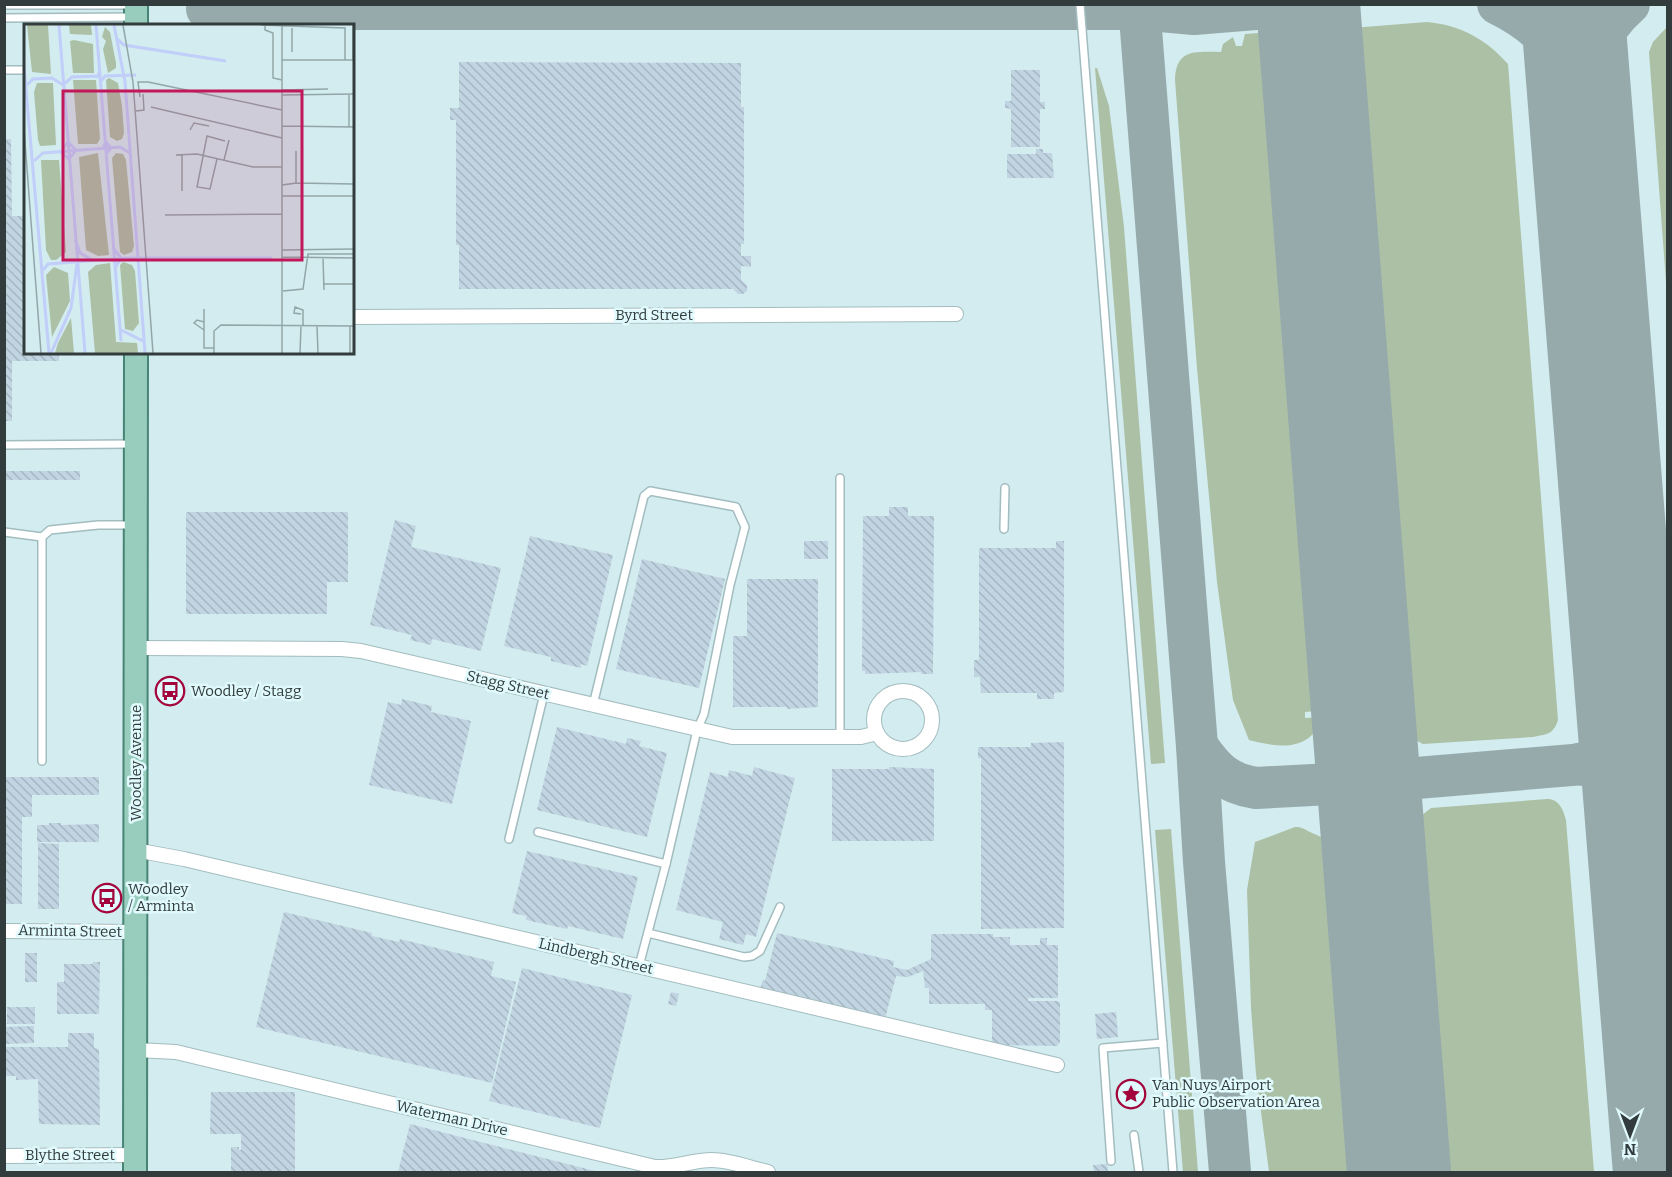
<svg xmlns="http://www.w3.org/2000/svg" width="1672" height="1177" viewBox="0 0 1672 1177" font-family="Bitter,serif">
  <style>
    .grass { fill: #acc0a5 }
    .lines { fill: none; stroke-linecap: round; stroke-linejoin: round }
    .taxiway { stroke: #96aaac; stroke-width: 42 }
    .runway { stroke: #96aaac; stroke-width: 104 }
    .building { fill: url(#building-back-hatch) }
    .lane-casing { stroke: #a3bcbf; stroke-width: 10 }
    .street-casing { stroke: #a3bcbf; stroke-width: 16 }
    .primary-casing { stroke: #488474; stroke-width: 26 }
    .lane { stroke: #fff; stroke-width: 7 }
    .street { stroke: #fff; stroke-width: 14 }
    .primary { stroke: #98cdbd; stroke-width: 22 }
    .labels { text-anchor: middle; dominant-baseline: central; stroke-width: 5; stroke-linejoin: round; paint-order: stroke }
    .street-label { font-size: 15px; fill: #323c3d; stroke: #dff9fc }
    .poi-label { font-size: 15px; fill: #323c3d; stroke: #dff9fc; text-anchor: start }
    .inset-river { fill: none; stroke: #c0cef9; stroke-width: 3 }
    .inset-road { fill: none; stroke: #92a6a8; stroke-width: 1.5 }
    .view { fill: #c2185b; fill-opacity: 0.15; stroke: #c2185b; stroke-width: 3 }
    .inset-edge { fill: none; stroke: #323c3d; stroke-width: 3 }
  </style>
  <defs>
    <pattern id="building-back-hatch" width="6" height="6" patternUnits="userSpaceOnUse" patternTransform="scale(1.5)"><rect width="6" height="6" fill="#c1d4e2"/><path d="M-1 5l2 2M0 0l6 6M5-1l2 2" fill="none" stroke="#a6b7c3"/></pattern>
  </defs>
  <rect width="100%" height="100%" fill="#d2ecef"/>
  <g class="grass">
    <path d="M1427 22C1460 25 1486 39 1508 64L1558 720C1553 735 1547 734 1533 737L1423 744C1409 738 1405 726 1399 712L1346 32 1352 28Z"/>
    <path d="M1667 27V296L1649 52 1653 42Z"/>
    <path d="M1259 33 1267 52H1275L1329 710 1305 712V718L1323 717C1310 752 1280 748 1249 740L1233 700 1217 582 1197 368 1175 80C1176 48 1196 52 1221 52L1223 44 1233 37 1236 46H1242L1245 34Z"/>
    <path d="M1095 68H1097L1109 106 1124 227 1165 763 1151 764Z"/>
    <path d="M1547 799C1559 799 1563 809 1566 820L1594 1172H1436L1410 834H1413L1417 819 1431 808Z"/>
    <path d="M1295 827C1302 827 1304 829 1310 832 1325 839 1329 838 1335 856H1340L1365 1172H1269L1256 1074 1251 1008 1247 890 1255 842Z"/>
    <path d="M1171 829 1198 1172H1183L1155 830Z"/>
  </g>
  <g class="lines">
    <g class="taxiway">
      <path d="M1139 4 1197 746 1204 862 1230 1172"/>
      <path d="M1498 4C1565 37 1573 76 1583 145"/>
      <path d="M207 9H1139L1194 14 1316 4"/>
      <path d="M1264 9C1305 14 1307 41 1315 75"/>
      <path d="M1584 110C1584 71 1597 31 1629 4"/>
      <path d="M1365 739C1371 766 1378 777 1407 779"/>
      <path d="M1197 746C1214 770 1225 783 1256 788L1369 782 1668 757"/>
      <path d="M1579 764C1617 769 1628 787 1636 822"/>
      <path d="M1580 764C1613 757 1623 739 1628 707"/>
      <path d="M1335 784C1363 789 1366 801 1372 826"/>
    </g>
    <g class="runway">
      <path d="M1308 4 1399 1172"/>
      <path d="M1572 4 1665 1172"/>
    </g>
  </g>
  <g class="building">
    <path d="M459 62 741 63V107H744V244H741V256H751V267L741 266V280L747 285V291L743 294H738L733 289H459V245H456V120H450V108H459Z"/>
    <path d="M1011 70H1040V102H1045V109H1040V147H1011V109L1005 108V101H1011Z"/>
    <path d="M4 139H11L12 216H26V352H59V361H12V421H4Z"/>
    <path d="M1036 149H1043V153H1052L1054 178H1007V154H1036Z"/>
    <rect x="4" y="471" width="76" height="9"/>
    <path d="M889 507H908V516H934L933 674H921V672L865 674V671H862L863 516H889Z"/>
    <path d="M186 512H348V582H327V614H186Z"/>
    <path d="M395 520 416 526 411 547 501 568 481 651 432 639 431 645 410 640 412 635 370 625Z"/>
    <path d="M530 536 613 555 587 666 581 664V668L551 661V657L504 646Z"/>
    <rect x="804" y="541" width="24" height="18"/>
    <path d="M1056 541H1064V692L1054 693V699H1037V693H981L980 677H974V660H979V550L980 548H1056Z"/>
    <path d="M642 559 725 579 699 688 616 669Z"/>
    <path d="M747 579H818V707L787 709V707H733V636H747Z"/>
    <path d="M402 699 432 706 431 712 471 721 452 804 369 785 388 702 401 705Z"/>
    <path d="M557 727 626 744 627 738 641 741 639 746 667 753 647 837 537 810Z"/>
    <path d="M1064 742V928L981 929V758H978V747H1031V743Z"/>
    <path d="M754 767 795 778 756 937 746 934 743 945 719 939 723 922 676 910 710 772 728 777 729 770 752 776Z"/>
    <path d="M889 767 934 769V841H832V769H889Z"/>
    <path d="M4 777H99V795H32V817H22V904H4Z"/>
    <path d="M49 823H61V825L99 824V842H37V825H49Z"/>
    <path d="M38 843 59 844V909H38Z"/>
    <path d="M527 851 638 877 623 939 568 926 567 929 526 920V916L512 913Z"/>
    <path d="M284 912 372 933V936L399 942 400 939 494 962 491 976 516 982 492 1083 256 1027Z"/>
    <path d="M777 933 894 961 893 967 907 970 931 959V934H993V937H1010V945H1040V938H1047V945H1058V998H1028V1001H1058L1060 1003V1042L1057 1046 993 1045 992 1042V1010H985V1004H929V988H925L923 971 908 977 896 976 885 1019 819 1001 760 989 763 980 765 981Z"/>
    <rect x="25" y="953" width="12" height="29"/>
    <path d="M93 962H100L99 1014H57V982H64V964H93Z"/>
    <path d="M522 968 632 995 600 1128 489 1101Z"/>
    <path d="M671 992 679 994 676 1006 668 1004Z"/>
    <rect x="7" y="1007" width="28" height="17"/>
    <path d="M1116 1012 1118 1037 1097 1039 1095 1014Z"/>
    <path d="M34 1026V1043L6 1044V1027Z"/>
    <path d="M68 1033H94V1048L99 1049 100 1125 39 1124 38 1079 16 1080V1076H4V1047H68Z"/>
    <path d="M211 1092H295V1172H231V1147H239V1150H241V1134H210Z"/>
    <path d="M410 1124 599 1172H398Z"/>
    <path d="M1107 1164 1108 1172H1094L1093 1165Z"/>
  </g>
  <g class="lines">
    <g class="lane-casing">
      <g id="lane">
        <path d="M1080 4 1173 1172"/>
        <path d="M4 5H133"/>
        <path d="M4 18 134 17"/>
        <path d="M4 70H26"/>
        <path d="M4 445 133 444"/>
        <path d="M840 478V738"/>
        <path d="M1004 529 1005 488"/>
        <path d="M4 532 42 537"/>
        <path d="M42 761V537L50 530 98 525H133"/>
        <path d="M538 832 666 864 697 730 704 714 730 585 745 527 736 507 650 491 644 496 593 705"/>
        <path d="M509 839 544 694"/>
        <path d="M648 933 744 957 752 956 760 951 780 907"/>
        <path d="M639 966 666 864"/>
        <path d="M1134 1135 1139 1172"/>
        <path d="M1111 1161 1103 1048 1163 1043"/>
      </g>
    </g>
    <g class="street-casing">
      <g id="street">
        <path d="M352 317 956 314"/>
        <path d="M136 648 342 649 361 651 732 737H861L877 733"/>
        <circle cx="903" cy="720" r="29"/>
        <path d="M135 850 184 859 1057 1065"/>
        <path d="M4 931 136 932"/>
        <path d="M136 1050 176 1052 655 1167C675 1168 692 1160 712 1160 730 1160 750 1168 768 1172"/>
        <path d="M4 1156 135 1155"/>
      </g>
    </g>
    <g class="primary-casing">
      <g id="primary">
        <path d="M136 4V26"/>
        <path d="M135 1172 136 352"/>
      </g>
    </g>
    <use href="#lane" class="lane"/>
    <use href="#street" class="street"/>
    <use href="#primary" class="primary"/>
  </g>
  <defs>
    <g id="bus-ring" transform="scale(1.5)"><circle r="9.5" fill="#dff9fc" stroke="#a2043b" stroke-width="1.5"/><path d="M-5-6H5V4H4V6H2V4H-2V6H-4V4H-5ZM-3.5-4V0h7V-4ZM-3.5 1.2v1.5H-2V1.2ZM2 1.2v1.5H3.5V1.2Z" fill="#a2043b"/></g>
    <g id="sight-ring" transform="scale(1.5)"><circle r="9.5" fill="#dff9fc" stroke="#a2043b" stroke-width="1.5"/><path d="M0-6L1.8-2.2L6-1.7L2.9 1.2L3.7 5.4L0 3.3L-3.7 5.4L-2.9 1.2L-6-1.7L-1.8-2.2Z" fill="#a2043b"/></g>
  </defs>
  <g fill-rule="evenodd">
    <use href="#bus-ring" x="170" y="691"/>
    <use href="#bus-ring" x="107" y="898"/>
    <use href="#sight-ring" x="1131" y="1094"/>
  </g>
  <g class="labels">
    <g class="street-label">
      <text x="654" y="315">Byrd Street</text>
      <text transform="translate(508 685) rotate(13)">Stagg Street</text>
      <text transform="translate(136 763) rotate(-90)">Woodley Avenue</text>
      <text transform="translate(70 931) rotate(1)">Arminta Street</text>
      <text transform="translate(596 956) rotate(13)">Lindbergh Street</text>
      <text transform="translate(452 1118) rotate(13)">Waterman Drive</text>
      <text x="70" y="1155">Blythe Street</text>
    </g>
    <g class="poi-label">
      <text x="191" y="691">Woodley / Stagg</text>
      <text x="128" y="889">Woodley<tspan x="128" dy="17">/ Arminta</tspan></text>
      <text x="1152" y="1085">Van Nuys Airport<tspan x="1152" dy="17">Public Observation Area</tspan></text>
    </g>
  </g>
  <g transform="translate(24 24)">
    <rect width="330" height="330" fill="#d2ecef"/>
    <path d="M3 1H24L27 50 8 48ZM45 1H67L68 11 46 10ZM81 3 86 8 92 39V44L84 49 79 25 82 17 78 13ZM50 16 69 20 70 49H49L46 17ZM85 54 94 59 98 82 100 109 98 115 93 117 86 113 82 56ZM49 56H72L76 115 73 120H54ZM13 59H29L32 121 16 122 14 116 10 68ZM74 129 85 231 74 232 62 226 55 133ZM92 129 99 130 102 136 110 222 108 228 100 231 96 228 88 134ZM17 136H35L42 228 32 236H27L22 226ZM99 238 108 241 111 247 115 299 109 307 101 305 96 241ZM86 239 92 318 113 319 114 329H71L64 248 72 241ZM30 243 44 249 46 277 28 313 22 251ZM47 294 50 329H31L34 319Z" fill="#acc0a5"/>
    <path class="inset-river" d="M35 1 61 329M72 1 97 317M90 1 101 58 121 329M93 15 100 21 202 37M0 43 25 329M77 57 81 52 112 51M3 61 9 55 28 54 39 61 48 53 74 52 76 46M44 118 52 126 45 135 37 128ZM79 124 82 118 87 124 83 129M10 137 19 129 96 123 106 129M51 215 56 229 68 236M90 225 97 234 91 244M19 246 24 240 103 234H248M97 306 121 318M27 329 47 284 53 240"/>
    <path class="inset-road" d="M99 1 109 58 129 329M237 1 321 4V36M241 1V6L249 9V54L258 56M258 1V329M268 4V28M258 36H330M329 36V1M258 66 304 65M325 70V103M258 71 330 70M116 73 114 58H124L258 86M127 83 258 114M112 87 120 86 119 70M258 102 330 103M0 105 17 329M166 106 170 99 185 102M158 130V167M152 131 173 130 229 143H258M193 135 186 165 173 163 183 112 201 117M200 136 205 116M272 159 330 160M258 161 272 159V127M258 172H330M141 191 258 190M258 226 330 225M258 233 330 234M299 234 300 266M299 260H330M259 267 279 265 284 230H330M180 285V324H190M277 290 270 289 271 283 279 286V302M180 298 173 296 170 299 180 306M293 302 294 329M190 329V307L197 301 330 302M276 329 277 302M326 329V302"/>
    <path class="view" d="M39 67H278V236H39Z"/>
    <rect width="330" height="330" class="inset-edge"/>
  </g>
  <rect width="1672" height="1177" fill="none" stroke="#323c3d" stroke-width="12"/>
  <g transform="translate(1630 1135) rotate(180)" stroke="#dff9fc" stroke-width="4.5" paint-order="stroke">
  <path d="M0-4.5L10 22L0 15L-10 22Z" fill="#323c3d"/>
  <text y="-9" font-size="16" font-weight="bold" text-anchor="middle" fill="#323c3d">N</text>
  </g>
</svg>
